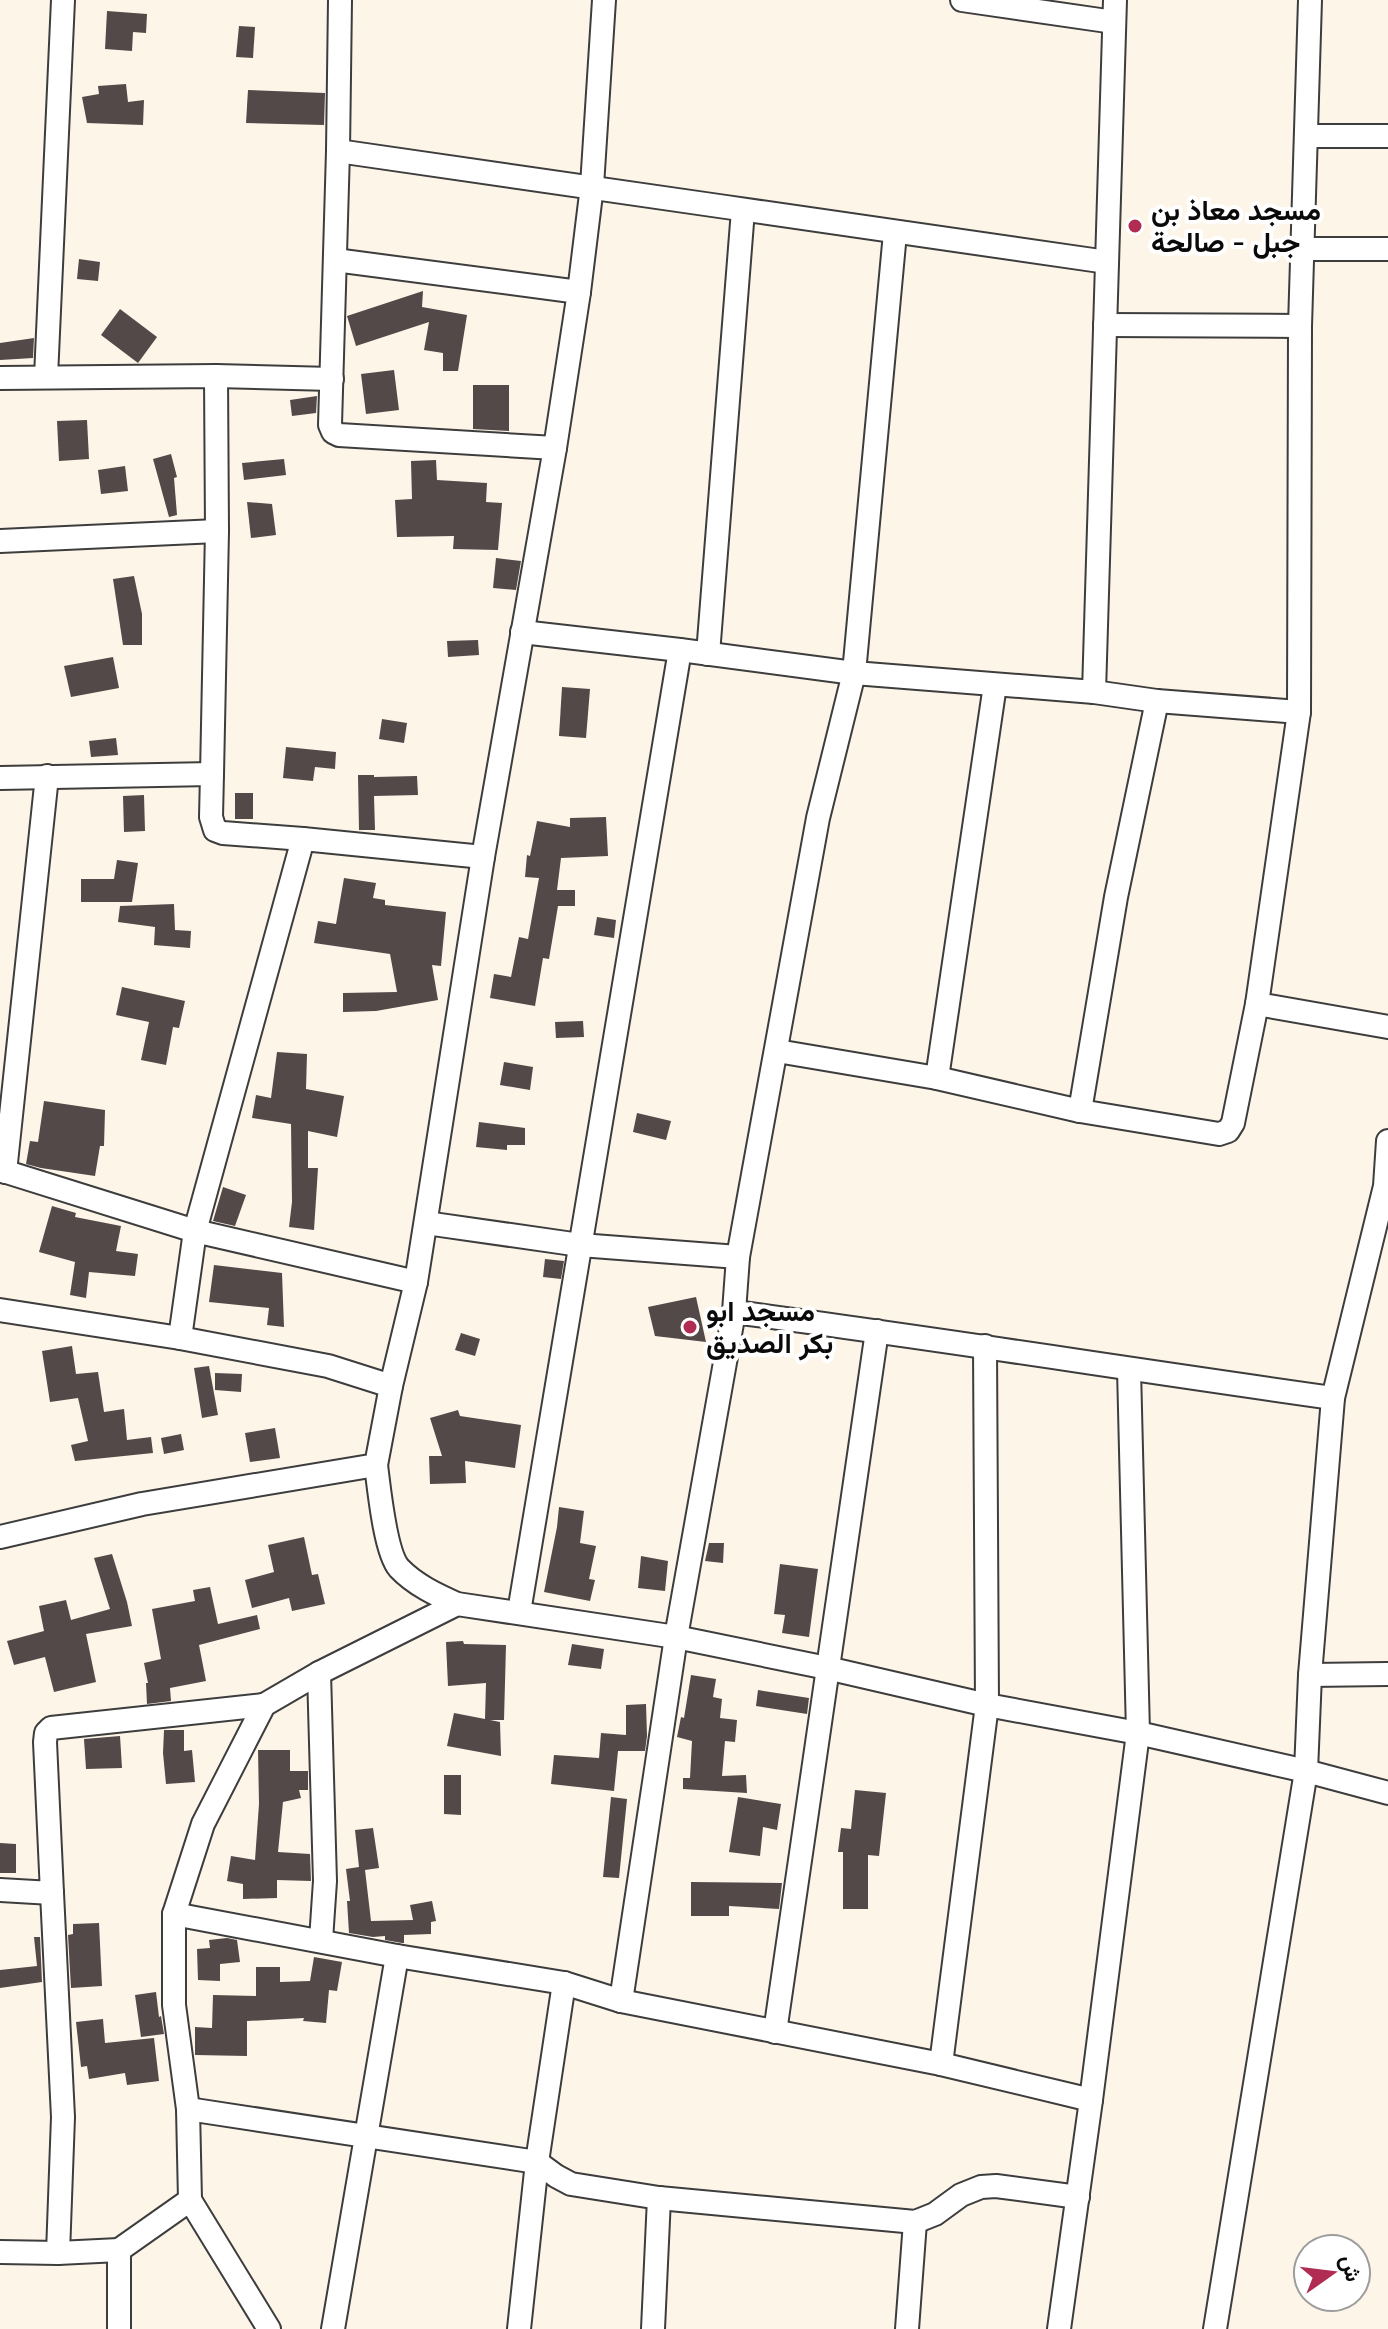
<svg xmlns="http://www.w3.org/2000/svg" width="1388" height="2329" viewBox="0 0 1388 2329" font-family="'Libre Baskerville',Vazirmatn,serif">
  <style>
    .building { fill: #524948 }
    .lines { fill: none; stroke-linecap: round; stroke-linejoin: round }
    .minor-casing { stroke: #3d3d3d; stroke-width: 26 }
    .minor { stroke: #fff; stroke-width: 22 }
    .poi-dot { fill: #b12c52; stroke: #fff; stroke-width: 3 }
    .labels { text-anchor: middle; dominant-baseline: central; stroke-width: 8; stroke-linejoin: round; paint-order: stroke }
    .poi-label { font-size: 28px; font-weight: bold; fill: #0a0a0a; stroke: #fff; text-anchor: start }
  </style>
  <rect width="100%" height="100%" fill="#fef5e9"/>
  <g class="building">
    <path d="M107 11 147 14 146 33 133 32 132 51 105 49Z"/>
    <path d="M239 26 255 27 253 58 236 57Z"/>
    <path d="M126 84 128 102 144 100 143 125 87 123 82 97 99 94 98 86Z"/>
    <path d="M248 90 325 93 324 125 246 123Z"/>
    <path d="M79 259 100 262 98 281 77 279Z"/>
    <path d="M423 291 422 307 467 315 458 371H443V353L424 350 429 322 356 346 347 316Z"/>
    <path d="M120 309 157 337 138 363 101 335Z"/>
    <path d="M34 338 33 358 0 360V343Z"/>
    <path d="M394 370 399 410 366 414 361 374Z"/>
    <path d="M473 385H509V431L473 429Z"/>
    <path d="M317 396 316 413 292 416 290 400Z"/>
    <path d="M87 420 89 459 59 461 57 421Z"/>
    <path d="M171 454 177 477 174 478 177 515 169 517 153 459Z"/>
    <path d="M284 459 286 475 244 480 242 463Z"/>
    <path d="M436 460 437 480 487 483 486 502 502 503 498 550 453 549 454 536 397 537 395 500 412 499 411 461Z"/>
    <path d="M125 466 128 491 101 494 98 470Z"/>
    <path d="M247 502 272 504 276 535 251 538Z"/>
    <path d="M496 558 521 561 516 590 493 588Z"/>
    <path d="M134 576 142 614V645H123L113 579Z"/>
    <path d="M478 640 479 655 448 657 447 641Z"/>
    <path d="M113 657 119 688 71 697 64 666Z"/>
    <path d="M562 687 590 689 586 738 559 736Z"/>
    <path d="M382 719 407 723 404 743 379 739Z"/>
    <path d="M116 738 118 755 91 757 89 741Z"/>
    <path d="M286 747 336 752 335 769 315 767 313 781 283 778Z"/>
    <path d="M358 775H374V777L417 776 418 795 374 796 375 830H359Z"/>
    <rect x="235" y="793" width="18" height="26"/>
    <path d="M144 795 145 831 124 832 123 796Z"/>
    <path d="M606 817 608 856 561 858 557 890H575V906H558L549 959 543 958 535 1006 490 998 494 974 511 977 519 937 528 939 539 878 525 877 527 855 530 856 537 821 570 827V818Z"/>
    <path d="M117 860 138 863 132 902H81V879H114Z"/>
    <path d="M344 878 376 883 373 898 385 900V905L446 912 441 966 432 965 438 1000 376 1011 343 1012V993L397 992 390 954 314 943 318 921 336 924Z"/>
    <path d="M174 904 175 930 191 931 190 948 154 945 155 927 118 922 120 906Z"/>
    <path d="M597 917 616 920 614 938 594 935Z"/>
    <path d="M122 987 185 1001 179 1028 173 1027 166 1065 141 1060 149 1022 116 1015Z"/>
    <path d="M583 1021 584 1037 556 1038 555 1022Z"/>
    <path d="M277 1052 307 1054 306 1089 344 1096 337 1137 308 1131V1168H318L314 1230 289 1227 292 1202 291 1124 252 1118 256 1095 271 1098Z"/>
    <path d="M504 1062 533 1067 530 1090 500 1085Z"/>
    <path d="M44 1101 105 1110 104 1146H100L95 1176 41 1168 26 1164 30 1141 38 1142Z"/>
    <path d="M637 1113 671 1121 666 1140 633 1132Z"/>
    <path d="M479 1122 525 1128V1145H507V1150L476 1147Z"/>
    <path d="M223 1187 246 1195 235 1226 213 1221Z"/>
    <path d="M52 1206 76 1213 75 1217 121 1226 116 1251 138 1254 135 1276 89 1272 86 1298 70 1295 75 1262 39 1252Z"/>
    <path d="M545 1259 564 1261 561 1279 543 1277Z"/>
    <path d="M214 1265 282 1273 284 1327 267 1325 269 1308 209 1302Z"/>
    <path d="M696 1297 706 1342 655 1336 648 1307Z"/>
    <path d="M461 1333 480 1339 475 1356 455 1350Z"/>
    <path d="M72 1346 76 1374 98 1372 104 1412 124 1409 127 1440 151 1437 153 1453 75 1461 71 1445 88 1441 78 1398 50 1402 42 1351Z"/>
    <path d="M209 1366 218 1415 202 1418 194 1368Z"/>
    <path d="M215 1373 242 1374 241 1392 215 1390Z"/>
    <path d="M458 1410 460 1416 521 1425 515 1468 465 1461 466 1483 430 1484 429 1456H442L430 1418Z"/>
    <path d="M275 1428 280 1458 250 1462 245 1433Z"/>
    <path d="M181 1434 184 1450 164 1454 161 1438Z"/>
    <path d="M559 1507 584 1511 580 1543 596 1546 589 1579 595 1580 590 1601 544 1592 557 1527Z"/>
    <path d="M304 1537 312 1575 318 1574 325 1604 292 1611 289 1598 252 1608 245 1580 274 1572 268 1545Z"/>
    <path d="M709 1543H724L723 1563 705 1561Z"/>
    <path d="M112 1554 127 1602 132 1626 86 1634 96 1682 54 1692 45 1657 14 1665 7 1641 44 1631 39 1606 66 1600 71 1620 110 1609 94 1558Z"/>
    <path d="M641 1556 668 1561 665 1591 638 1588Z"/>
    <path d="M780 1564 818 1569 809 1637 782 1633 785 1615 774 1614Z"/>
    <path d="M210 1587 218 1624 257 1615 260 1629 199 1645 206 1681 170 1688 171 1701 147 1704 146 1683H148L144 1663 161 1659 152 1609 195 1601 193 1590Z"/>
    <path d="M463 1641 464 1644 506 1645 504 1720H490L500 1722 501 1756 447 1746 454 1713 485 1719 486 1683 448 1686 446 1642Z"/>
    <path d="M572 1644 604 1649 601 1669 568 1665Z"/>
    <path d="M691 1675 716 1679 713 1697 722 1699 720 1718 737 1720 735 1742 725 1741 722 1776 746 1775 747 1793 683 1789V1778H690L692 1741 677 1737 681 1717 684 1718Z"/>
    <path d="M758 1690 809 1698 807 1714 756 1706Z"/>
    <path d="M646 1704 647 1736 645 1751H618L614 1791 551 1784 554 1755 599 1758 601 1733 626 1735V1705Z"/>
    <path d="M164 1730H184V1751L192 1750 195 1782 166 1784 163 1753Z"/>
    <path d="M120 1736 122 1768 86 1769 84 1739Z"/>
    <path d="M258 1750H290V1771H308V1790H299L301 1798 283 1802 278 1852 310 1854 311 1881 277 1880V1898L243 1899V1884L227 1881 231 1856 255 1860 259 1804Z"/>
    <path d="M444 1775H461V1815L444 1814Z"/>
    <path d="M855 1790 886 1793 879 1856 868 1855V1909H843V1852H838L841 1828 851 1829Z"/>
    <path d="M611 1797 627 1799 619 1878 603 1877Z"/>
    <path d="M738 1797 781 1804 777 1830 763 1827 760 1856 729 1852Z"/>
    <path d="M373 1828 379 1868 365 1870 371 1921 413 1920 410 1905 432 1901 436 1921 431 1922V1934L404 1935V1943H402L385 1940V1936L373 1937 349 1933 347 1901H350L346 1869 359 1867 355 1830Z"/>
    <path d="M0 1843 16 1844V1873H0Z"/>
    <path d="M691 1882 782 1883 779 1909 729 1906V1916H691Z"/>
    <path d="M99 1923 102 1986 71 1988 68 1935 73 1934V1924Z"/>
    <path d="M34 1937H40L42 1982 0 1988V1970L37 1966Z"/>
    <path d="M227 1938 237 1940 240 1962 220 1964V1981L198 1980 197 1949 210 1948 209 1940Z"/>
    <path d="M314 1957 342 1962 337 1991 329 1990 326 2023 303 2021 304 2018 247 2021V2056L195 2055V2027L212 2028 213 1995 256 1996V1967H280V1982L310 1981Z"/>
    <path d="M156 1992 159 2017 161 2016 164 2034 141 2037 135 1995Z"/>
    <path d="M103 2019 105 2043 154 2038 159 2081 127 2085 125 2073 89 2079 87 2066 81 2067 76 2022Z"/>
  </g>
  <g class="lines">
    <g class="minor-casing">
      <g id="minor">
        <path d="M340 0 338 151 330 425 333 432 339 435 555 448"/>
        <path d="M962 0 1114 22"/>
        <path d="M1306 136H1388"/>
        <path d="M338 151C595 186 850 227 1107 262"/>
        <path d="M1303 249H1388"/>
        <path d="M335 260 579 292"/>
        <path d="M1105 325 1300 326"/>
        <path d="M46 377 63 0"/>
        <path d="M0 378 216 376 332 379"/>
        <path d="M0 541 217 531"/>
        <path d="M522 632 680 650 854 673 1094 692 1157 701 1299 712"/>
        <path d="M708 654 743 210"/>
        <path d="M1094 692 1115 0"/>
        <path d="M212 774 211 817 215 830 223 833 303 839 483 857"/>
        <path d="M0 778 212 774 217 531 216 376"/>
        <path d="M1257 1004 1388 1027"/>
        <path d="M777 1051 937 1078 1080 1111 1219 1134 1228 1131 1233 1123 1257 1004 1299 712 1300 326 1310 0"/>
        <path d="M937 1078 995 685"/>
        <path d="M1080 1111 1116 897 1157 701"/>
        <path d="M0 1170 195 1231 416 1282"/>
        <path d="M5 1172 47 776"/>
        <path d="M426 1223 580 1245 738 1257"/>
        <path d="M0 1310 180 1338 328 1366 391 1386"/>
        <path d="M734 1312C934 1338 1133 1370 1333 1398"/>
        <path d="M180 1338 195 1231 303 839"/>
        <path d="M376 1465C379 1488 385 1552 399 1568 415 1585 437 1595 457 1604L676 1637 827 1668 987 1705 1138 1733 1306 1771 1388 1793"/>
        <path d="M0 1537 142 1504 376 1465 391 1386 416 1282 483 857 555 448 579 292 592 186 604 0"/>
        <path d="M519 1612 680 650"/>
        <path d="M319 1673 325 1881 321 1940"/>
        <path d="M1310 1675 1388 1674"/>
        <path d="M0 1890 52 1893 45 1742 46 1733 51 1728 264 1705"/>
        <path d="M52 1893 63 2117 58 2253"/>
        <path d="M174 1914 397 1956 564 1983 621 2001 941 2064 1091 2100"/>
        <path d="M621 2001 676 1637 734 1312 738 1257 818 818 854 673 895 233"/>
        <path d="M775 2032 877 1331"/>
        <path d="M941 2064 987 1705 985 1346"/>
        <path d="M188 2109 537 2162 556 2176 571 2184 659 2198 915 2222 935 2214 961 2195 981 2187 996 2186 1078 2197"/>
        <path d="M190 2200 269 2329"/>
        <path d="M0 2252 58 2253 119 2250"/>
        <path d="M119 2329V2250L190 2200 188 2109 174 2005V1914L203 1824 264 1705 319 1673 457 1604"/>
        <path d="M333 2329 397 1956"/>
        <path d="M519 2329 537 2162 564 1983"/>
        <path d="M653 2329 659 2198"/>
        <path d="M907 2329 915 2222"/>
        <path d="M1059 2329 1091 2100 1138 1733 1129 1369"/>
        <path d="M1215 2329 1306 1771 1310 1675 1333 1398 1385 1186 1388 1141"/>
      </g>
    </g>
    <use href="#minor" class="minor"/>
  </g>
  <g class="poi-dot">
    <circle cx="1135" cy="226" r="8"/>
    <circle cx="690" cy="1327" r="8"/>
  </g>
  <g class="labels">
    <g class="poi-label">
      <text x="1151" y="210">مسجد معاذ بن<tspan x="1151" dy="32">جبل - صالحة</tspan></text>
      <text x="706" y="1311">مسجد ابو<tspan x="706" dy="32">بكر الصديق</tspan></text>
    </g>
  </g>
  <g transform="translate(1332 2273) rotate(76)"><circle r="38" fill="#ffffff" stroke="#9d9d9d" stroke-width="2"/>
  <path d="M0-6L14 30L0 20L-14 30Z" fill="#b12c52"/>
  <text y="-12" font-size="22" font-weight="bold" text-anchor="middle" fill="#0a0a0a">ش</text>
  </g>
</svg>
